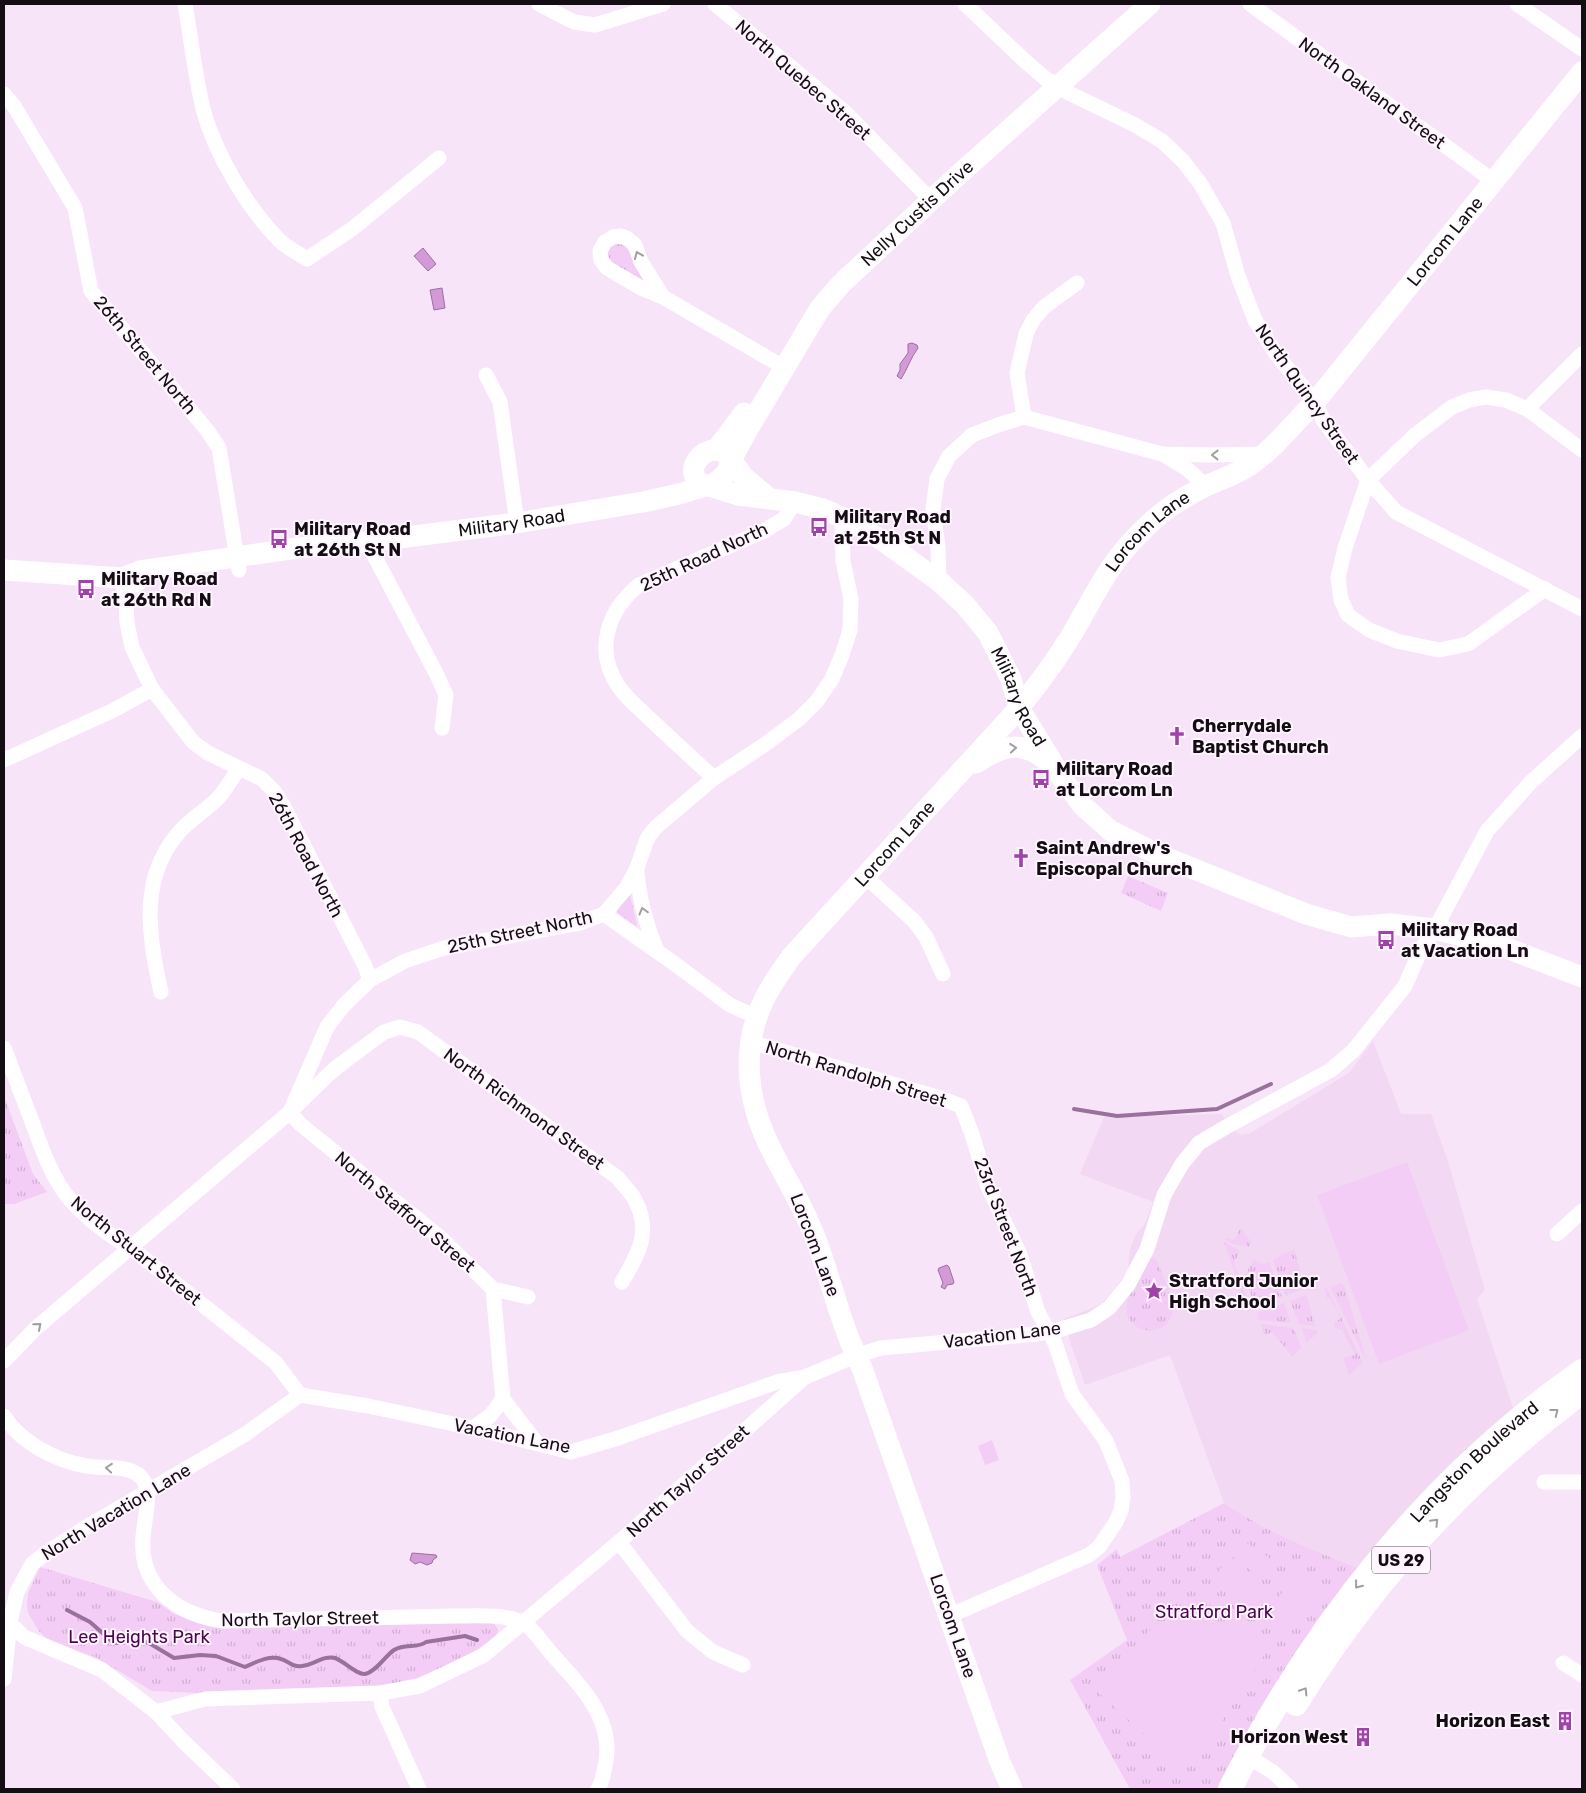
<svg xmlns="http://www.w3.org/2000/svg" width="1586" height="1793" viewBox="0 0 1586 1793" font-family="Rubik,sans-serif">
  <style>
    .built { fill: #f2d8f3 }
    .grass { fill: url(#grass-tufts) }
    .pitch { fill: #f4cdf6 }
    .water { fill: #d39ad7; stroke: #9a709c }
    .lines { fill: none; stroke-linecap: round; stroke-linejoin: round }
    .stream { stroke: #9a709c; stroke-width: 4 }
    .street { stroke: #fff; stroke-width: 15 }
    .secondary { stroke: #fff; stroke-width: 21 }
    .primary { stroke: #fff; stroke-width: 24 }
    .oneway { stroke: #a19ea1 }
    .labels { text-anchor: middle; dominant-baseline: central; stroke-width: 4; stroke-linejoin: round; paint-order: stroke }
    .shield { fill: #fef5fe; stroke: #5a535a; stroke-width: 1 }
    .shield-label { font-size: 16px; font-weight: bold; fill: #140d14 }
    .street-label { font-size: 18px; fill: #140d14; stroke: #fef5fe }
    .poi-label { font-size: 18px; font-weight: bold; fill: #140d14; stroke: #fef5fe; text-anchor: start }
    .park-label { font-size: 18px; fill: #4c0352; stroke: #fef5fe }
  </style>
  <defs>
    <pattern id="grass-tufts" width="24" height="20" patternUnits="userSpaceOnUse" patternTransform="scale(1.25)"><rect width="24" height="20" fill="#f4cdf6"/><path d="M3 7l-1-3M5 7V3M7 7l1-3M15 17l-1-3M17 17v-4M19 17l1-3" fill="none" stroke="#d0afd2"/></pattern>
  </defs>
  <rect width="100%" height="100%" fill="#f8e4f9"/>
  <path class="built" d="M1373 1041 1401 1114H1431L1448 1161 1485 1290 1477 1299 1514 1411 1358 1568 1286 1540 1245 1517 1224 1503 1170 1355 1085 1385 1070 1341 1064 1319 1090 1309 1101 1304 1116 1288 1128 1270 1130 1249 1136 1234 1145 1224 1153 1202 1080 1174 1104 1117 1222 1114 1228 1126 1240 1135 1250 1133 1349 1073Z"/>
  <g class="grass">
    <path d="M614 243H622L627 247 643 280H641C628 272 594 260 614 243Z"/>
    <path d="M1128 876 1168 893 1161 911 1121 893Z"/>
    <path d="M630 895 637 925 636 926 617 913V910Z"/>
    <path d="M4 1096 33 1174 47 1192 14 1204H4Z"/>
    <path d="M1240 1229 1244 1232 1251 1242 1249 1247 1233 1244 1225 1240 1227 1237 1234 1240Z"/>
    <path d="M1224 1242 1240 1251 1234 1263 1249 1305H1248L1247 1303H1245Z"/>
    <path d="M1294 1249 1305 1288 1286 1296 1273 1261 1274 1259Z"/>
    <path d="M1150 1258 1155 1259 1158 1263C1162 1274 1175 1299 1173 1310 1169 1341 1122 1335 1127 1305 1129 1290 1139 1275 1145 1262Z"/>
    <path d="M1254 1259 1263 1264 1269 1262 1282 1297 1273 1299 1256 1307 1244 1277Z"/>
    <path d="M1340 1283 1342 1285H1344L1367 1362 1330 1287Z"/>
    <path d="M1327 1288 1363 1363 1349 1375 1343 1358 1355 1355 1342 1330 1335 1328 1334 1323 1341 1318 1330 1298H1327L1324 1289Z"/>
    <path d="M1306 1295 1307 1296 1315 1326 1299 1324 1290 1301Z"/>
    <path d="M1284 1303 1291 1323 1259 1320 1257 1313Z"/>
    <path d="M1262 1324 1294 1328 1301 1348 1292 1356 1272 1332 1265 1335 1261 1325Z"/>
    <path d="M1302 1328 1316 1330 1318 1333 1306 1343Z"/>
    <path d="M1224 1503C1268 1533 1310 1549 1358 1568L1275 1685 1250 1728 1219 1789H1130L1070 1680 1127 1640 1097 1565 1117 1549 1120 1557Z"/>
    <path d="M40 1567 157 1602 174 1614 206 1625 493 1622 498 1629V1633L489 1642 460 1660 416 1678 375 1688 197 1693 152 1691 97 1658 47 1639 38 1630 28 1613 27 1604 28 1593Z"/>
  </g>
  <g class="pitch">
    <path d="M1407 1162 1469 1330 1379 1364 1317 1195Z"/>
    <path d="M992 1440 999 1460 985 1465 978 1446Z"/>
    <path d="M1241 1539 1278 1564 1265 1581 1230 1555Z"/>
    <path d="M1226 1561 1262 1587 1250 1604 1214 1578Z"/>
    <path d="M1296 1573 1320 1590 1287 1636 1263 1619Z"/>
    <path d="M1212 1615 1214 1621 1221 1626 1239 1624 1256 1631 1268 1649 1194 1764 1184 1767 1175 1762 1089 1684 1131 1650 1149 1631 1166 1623Z"/>
  </g>
  <g class="water">
    <path d="M423 248 436 264 428 271 414 256Z"/>
    <path d="M442 288 445 308 434 310 430 290Z"/>
    <path d="M912 343 917 345 918 348C911 357 907 370 901 379L897 376 900 370V364L908 353V344Z"/>
    <path d="M947 1265 949 1267 954 1282 953 1284 947 1285 945 1289 941 1287 943 1283 938 1270 939 1268Z"/>
    <path d="M412 1553 436 1555 437 1557 433 1560 432 1563 427 1565 420 1562 415 1564 410 1560Z"/>
  </g>
  <g class="lines">
    <g class="stream">
      <path d="M1074 1109 1117 1116 1217 1109 1271 1084"/>
      <path d="M67 1610 90 1622 114 1643 142 1641 149 1643 174 1658 200 1655 216 1656 245 1667C256 1662 269 1655 281 1659 289 1661 293 1668 302 1666 314 1665 323 1655 335 1658 344 1661 357 1675 365 1674 376 1672 385 1656 394 1650 405 1643 417 1649 426 1642L465 1636 477 1640"/>
    </g>
    <g class="street">
      <path d="M185 4C191 39 195 75 203 109 215 154 247 207 279 240 287 248 298 253 307 259L352 229 439 158"/>
      <path d="M539 4 574 22 595 25 663 4"/>
      <path d="M715 4 846 113 931 200"/>
      <path d="M965 4 1025 61 1046 79 1071 94 1135 125 1162 141 1183 161 1200 183 1223 223 1238 276 1255 320 1276 354 1315 402 1323 420 1368 480 1396 512 1582 609"/>
      <path d="M1250 4 1495 182"/>
      <path d="M1517 4 1582 49"/>
      <path d="M4 94 14 106 75 208 91 291 207 430 219 448 239 570"/>
      <path d="M663 297 641 262 635 245 628 239 621 236 613 237 605 242 600 251 601 260 607 268 641 288 663 297 785 368"/>
      <path d="M486 375 500 402 517 523"/>
      <path d="M1527 409 1582 354"/>
      <path d="M1024 417 1162 454 1212 455 1264 454"/>
      <path d="M1024 417 1017 373 1026 334 1033 320 1044 307 1077 283"/>
      <path d="M1163 454 1186 468 1206 486"/>
      <path d="M367 542 437 675 446 695 442 728"/>
      <path d="M122 578 126 602 127 623 132 647 152 689 193 742 208 753 262 779 274 791 283 805 365 966 370 980"/>
      <path d="M939 581 938 547 933 509 937 479 949 456 972 435 998 425 1024 417"/>
      <path d="M1545 589 1468 644 1439 650 1397 641 1369 630 1348 615 1341 600 1338 578 1345 548 1368 480 1415 435 1452 407 1469 400 1486 397 1506 400 1527 409 1582 450"/>
      <path d="M4 760 114 710 152 689"/>
      <path d="M714 778C692 758 670 738 649 718 639 708 627 699 619 687 594 651 607 611 639 585L762 532 784 519 795 502"/>
      <path d="M637 871C639 900 646 924 657 951"/>
      <path d="M865 876 914 921 926 937 943 974"/>
      <path d="M604 914 675 964 730 1005 757 1017"/>
      <path d="M161 992C148 935 138 873 184 827 195 816 209 808 219 797 226 789 232 778 239 769"/>
      <path d="M751 1042 940 1098 961 1106 972 1134 987 1184 1020 1255 1038 1312 1055 1343 1072 1394 1106 1441 1122 1481 1123 1497 1121 1511 1116 1522 1099 1547 1089 1555 949 1616"/>
      <path d="M4 1048C14 1074 24 1101 34 1127 42 1149 50 1172 64 1192 79 1213 109 1236 131 1248L276 1363 300 1395"/>
      <path d="M1557 1234 1582 1211"/>
      <path d="M493 1289 503 1399 536 1442"/>
      <path d="M528 1297 493 1289 441 1238 300 1124 290 1112 327 1027 344 1005 370 980 405 961 444 948 580 923 604 914 627 887 637 868 647 839 655 828 714 778 764 745 799 719 817 701 832 679 842 655 850 630 851 599 843 561 842 517"/>
      <path d="M4 1361 36 1328 290 1112 331 1072 345 1061 384 1032 400 1027 418 1032 618 1178C623 1185 631 1192 635 1200 652 1232 638 1254 622 1282"/>
      <path d="M300 1395 368 1406 473 1428 571 1452 618 1438 777 1382 805 1377 855 1356 881 1348 1037 1334 1058 1330 1091 1320 1109 1308 1128 1285 1147 1249 1164 1195 1182 1164 1199 1143 1226 1127 1331 1070 1353 1051 1405 986 1421 949 1435 929 1487 831 1531 782 1582 736"/>
      <path d="M4 1416C21 1443 56 1461 87 1466 104 1469 129 1464 142 1478 153 1491 144 1521 143 1537 139 1587 178 1615 223 1621L454 1616C474 1616 504 1614 522 1622 531 1626 544 1645 551 1653 581 1687 618 1721 604 1771 603 1777 601 1784 598 1789"/>
      <path d="M473 1428 490 1416 503 1399"/>
      <path d="M1544 1482H1582"/>
      <path d="M619 1542 687 1631 713 1652 743 1665"/>
      <path d="M6 1619 24 1637 102 1670 156 1712 184 1742 233 1789"/>
      <path d="M1563 1663 1582 1675"/>
      <path d="M4 1679 10 1622 17 1592 32 1564 46 1553 83 1529 244 1435 300 1395"/>
      <path d="M380 1693 382 1707 419 1789"/>
      <path d="M156 1712 205 1699 380 1693 420 1686 484 1655 619 1542 805 1377"/>
      <path d="M1247 1756 1273 1772 1291 1789"/>
    </g>
    <g class="secondary">
      <path d="M716 450 744 413"/>
      <path id="s1" d="M731 460 748 429 810 325 821 307 842 283 955 178 1150 4"/>
      <path d="M731 462C728 474 720 481 709 486L697 482C694 476 692 470 695 464 698 458 703 453 709 451 727 445 733 465 743 476 751 484 761 491 770 499"/>
      <path id="s2" d="M709 486 738 495 795 502 823 509 853 522 883 541 939 581 965 605 988 633 1011 679 1019 708 1062 778 1083 806 1111 831 1157 854 1306 914 1351 927 1390 924 1435 929 1504 947 1582 977"/>
      <path d="M4 570 122 578 136 582"/>
      <path id="s3" d="M122 578 140 571 297 548 367 542 517 523 643 502 679 494 706 486"/>
      <path d="M976 763C1003 745 1024 739 1049 763"/>
      <path id="s4" d="M1012 1789 1000 1762 862 1368C840 1325 831 1277 813 1232 801 1202 783 1174 769 1145 747 1100 741 1048 763 1002 770 986 781 972 791 957L1010 718C1032 693 1051 668 1069 639 1094 598 1107 564 1143 530 1161 511 1185 496 1208 485 1222 479 1237 474 1250 465 1274 449 1294 423 1315 402L1582 72"/>
    </g>
    <g class="primary">
      <path d="M1296 1704C1371 1582 1468 1477 1582 1392"/>
      <path id="s5" d="M1230 1789C1313 1625 1430 1477 1582 1371"/>
    </g>
  </g>
  <defs><path id="oneway-chevron" d="M-2-3.5L2.5 0L-2 3.5" fill="none" stroke-width="1.6" stroke-linecap="round" stroke-linejoin="round" transform="scale(1.25)"/></defs>
  <g class="oneway">
    <use href="#oneway-chevron" transform="translate(638 255) rotate(-113)"/>
    <use href="#oneway-chevron" transform="translate(1215 455) rotate(180)"/>
    <use href="#oneway-chevron" transform="translate(1013 748) rotate(-5)"/>
    <use href="#oneway-chevron" transform="translate(643 911) rotate(-105)"/>
    <use href="#oneway-chevron" transform="translate(38 1326) rotate(-41)"/>
    <use href="#oneway-chevron" transform="translate(1555 1412) rotate(-38)"/>
    <use href="#oneway-chevron" transform="translate(109 1468) rotate(-175)"/>
    <use href="#oneway-chevron" transform="translate(1435 1522) rotate(-47)"/>
    <use href="#oneway-chevron" transform="translate(1358 1585) rotate(128)"/>
    <use href="#oneway-chevron" transform="translate(1304 1691) rotate(-58)"/>
  </g>
  <defs>
    <g id="bus-bare" transform="scale(1.5)"><path d="M-5-6H5V4H4V6H2V4H-2V6H-4V4H-5ZM-3.5-4V0h7V-4ZM-3.5 1.2v1.5H-2V1.2ZM2 1.2v1.5H3.5V1.2Z" fill="#a141aa" stroke="#fef5fe" stroke-width="2.5" paint-order="stroke"/></g>
    <g id="church-bare" transform="scale(1.5)"><path d="M-1.2-6h2.4v3.5h3.3v2.4h-3.3V6h-2.4V-.1h-3.3v-2.4h3.3Z" fill="#a141aa" stroke="#fef5fe" stroke-width="2.5" paint-order="stroke"/></g>
    <g id="sight-bare" transform="scale(1.5)"><path d="M0-6L1.8-2.2L6-1.7L2.9 1.2L3.7 5.4L0 3.3L-3.7 5.4L-2.9 1.2L-6-1.7L-1.8-2.2Z" fill="#a141aa" stroke="#fef5fe" stroke-width="2.5" paint-order="stroke"/></g>
    <g id="building-bare" transform="scale(1.5)"><path d="M-4-6H4V6H1V3H-1V6H-4ZM-2.5-4.3h1.7v1.8h-1.7ZM.8-4.3h1.7v1.8H.8ZM-2.5-1h1.7V.8h-1.7ZM.8-1h1.7V.8H.8Z" fill="#a141aa" stroke="#fef5fe" stroke-width="2.5" paint-order="stroke"/></g>
  </defs>
  <g fill-rule="evenodd">
    <use href="#bus-bare" x="819" y="527"/>
    <use href="#bus-bare" x="279" y="539"/>
    <use href="#bus-bare" x="86" y="589"/>
    <use href="#church-bare" x="1177" y="736"/>
    <use href="#bus-bare" x="1041" y="779"/>
    <use href="#church-bare" x="1021" y="858"/>
    <use href="#bus-bare" x="1386" y="940"/>
    <use href="#sight-bare" x="1154" y="1291"/>
    <use href="#building-bare" x="1565" y="1721"/>
    <use href="#building-bare" x="1363" y="1737"/>
  </g>
  <g class="labels">
    <rect class="shield" x="1372" y="1546.5" width="58" height="27" rx="4"/>
    <g class="shield-label">
      <text x="1401" y="1560">US 29</text>
    </g>
    <g class="street-label">
      <text transform="translate(803 80) rotate(41)">North Quebec Street</text>
      <text transform="translate(1372 93) rotate(36)">North Oakland Street</text>
      <text stroke="none"><textPath href="#s1" startOffset="312">Nelly Custis Drive</textPath></text>
      <text stroke="none"><textPath href="#s4" startOffset="1869">Lorcom Lane</textPath></text>
      <text transform="translate(145 355) rotate(50)">26th Street North</text>
      <text transform="translate(1307 394) rotate(55)">North Quincy Street</text>
      <text stroke="none"><textPath href="#s3" startOffset="394">Military Road</textPath></text>
      <text stroke="none"><textPath href="#s4" startOffset="1448">Lorcom Lane</textPath></text>
      <text transform="translate(704 557) rotate(-25)">25th Road North</text>
      <text stroke="none"><textPath href="#s2" startOffset="396">Military Road</textPath></text>
      <text stroke="none"><textPath href="#s4" startOffset="1044">Lorcom Lane</textPath></text>
      <text transform="translate(306 855) rotate(62)">26th Road North</text>
      <text transform="translate(520 932) rotate(-12)">25th Street North</text>
      <text transform="translate(856 1074) rotate(17)">North Randolph Street</text>
      <text transform="translate(524 1109) rotate(36)">North Richmond Street</text>
      <text transform="translate(405 1212) rotate(40)">North Stafford Street</text>
      <text transform="translate(1006 1227) rotate(69)">23rd Street North</text>
      <text transform="translate(815 1245) rotate(69)">Lorcom Lane</text>
      <text transform="translate(136 1251) rotate(39)">North Stuart Street</text>
      <text transform="translate(1002 1335) rotate(-7)">Vacation Lane</text>
      <text transform="translate(512 1436) rotate(11)">Vacation Lane</text>
      <text stroke="none"><textPath href="#s5" startOffset="411">Langston Boulevard</textPath></text>
      <text transform="translate(688 1481) rotate(-42)">North Taylor Street</text>
      <text transform="translate(116 1512) rotate(-31)">North Vacation Lane</text>
      <text transform="translate(300 1619) rotate(-1)">North Taylor Street</text>
      <text transform="translate(953 1626) rotate(71)">Lorcom Lane</text>
    </g>
    <g class="poi-label">
      <text x="834" y="517">Military Road<tspan x="834" dy="21">at 25th St N</tspan></text>
      <text x="294" y="529">Military Road<tspan x="294" dy="21">at 26th St N</tspan></text>
      <text x="101" y="579">Military Road<tspan x="101" dy="21">at 26th Rd N</tspan></text>
      <text x="1192" y="726">Cherrydale<tspan x="1192" dy="21">Baptist Church</tspan></text>
      <text x="1056" y="769">Military Road<tspan x="1056" dy="21">at Lorcom Ln</tspan></text>
      <text x="1036" y="848">Saint Andrew's<tspan x="1036" dy="21">Episcopal Church</tspan></text>
      <text x="1401" y="930">Military Road<tspan x="1401" dy="21">at Vacation Ln</tspan></text>
      <text x="1169" y="1281">Stratford Junior<tspan x="1169" dy="21">High School</tspan></text>
      <text x="1550" y="1721" text-anchor="end">Horizon East</text>
      <text x="1348" y="1737" text-anchor="end">Horizon West</text>
    </g>
    <g class="park-label">
      <text x="1214" y="1612">Stratford Park</text>
      <text x="139" y="1637">Lee Heights Park</text>
    </g>
  </g>
  <rect width="1586" height="1793" fill="none" stroke="#140d14" stroke-width="10"/>
</svg>
